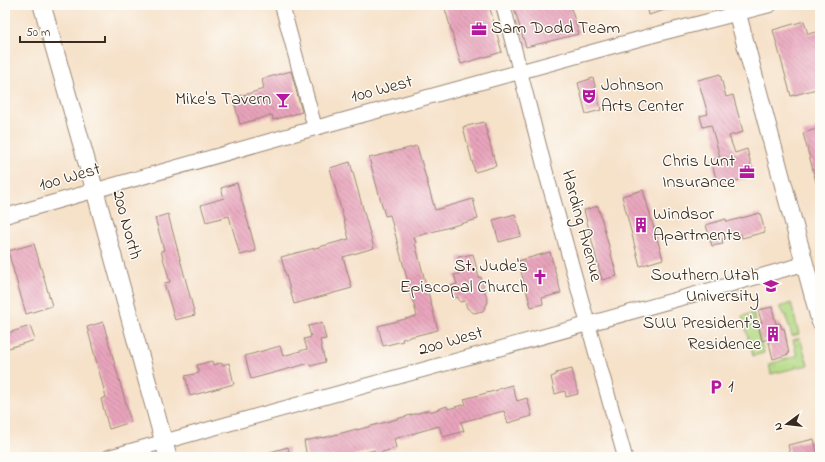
<svg xmlns="http://www.w3.org/2000/svg" width="825" height="462" viewBox="0 0 825 462" font-family="'Indie Flower',sans-serif">
  <style>
    .grass { fill: url(#grass-tufts); stroke: #768250 }
    .building { fill: url(#building-back-hatch) }
    .lines { fill: none; stroke-linecap: round; stroke-linejoin: round }
    .minor-casing { stroke: #988674; stroke-width: 16 }
    .major-casing { stroke: #988674; stroke-width: 19 }
    .minor { stroke: #fff; stroke-width: 14 }
    .major { stroke: #fff; stroke-width: 17 }
    .labels { text-anchor: middle; dominant-baseline: central; stroke-width: 3; stroke-linejoin: round; paint-order: stroke }
    .poi-label { font-size: 18px; fill: #3b2a1e; stroke: #fdfcf7; text-anchor: end }
    .street-label { font-size: 18px; fill: #3b2a1e; stroke: #fdfcf7 }
  </style>
  <defs>
    <pattern id="grass-tufts" width="24" height="20" patternUnits="userSpaceOnUse"><rect width="24" height="20" fill="#b2d983"/><path d="M3 7l-1-3M5 7V3M7 7l1-3M15 17l-1-3M17 17v-4M19 17l1-3" fill="none" stroke="#9aba71"/></pattern>
    <pattern id="building-back-hatch" width="6" height="6" patternUnits="userSpaceOnUse"><rect width="6" height="6" fill="#e8a4bc"/><path d="M-1 5l2 2M0 0l6 6M5-1l2 2" fill="none" stroke="#bd8698"/></pattern>
  </defs>
  <rect width="100%" height="100%" fill="#fdfcf7"/>
  <filter id="ink" filterUnits="userSpaceOnUse"><feTurbulence type="fractalNoise" baseFrequency=".025" numOctaves="2"/><feDisplacementMap in="SourceGraphic" scale="8" xChannelSelector="R" yChannelSelector="G"/><feConvolveMatrix kernelMatrix="1 2 1 2 8 2 1 2 1" color-interpolation-filters="sRGB"/></filter>
  <filter id="wash" filterUnits="userSpaceOnUse"><feTurbulence type="fractalNoise" baseFrequency=".012" numOctaves="4" result="noise"/><feDisplacementMap in="SourceGraphic" scale="16" xChannelSelector="R" yChannelSelector="G"/><feGaussianBlur stdDeviation="0.9" result="paint"/><feColorMatrix in="noise" values="0 0 0 0 0 0 0 0 0 0 0 0 0 0 0 0 0 1.4 0 .05"/><feComposite in="paint" operator="in"/></filter>
  <g filter="url(#wash)">
    <rect width="100%" height="100%" fill="#f6e1c9"/>
    <g class="grass">
      <path d="M791 303 799 334 792 336C790 328 785 312 779 307L789 304Z"/>
      <path d="M753 313 764 353 753 356 742 316Z"/>
      <path d="M800 338 808 365 771 374 769 364 797 356 793 340Z"/>
    </g>
    <g id="blocks">
      <g class="building">
        <path d="M444 5H489L502 52 461 64Z"/>
        <path d="M513 5H570L579 34 526 47Z"/>
        <path d="M647 5H674V7L649 15Z"/>
        <path d="M804 21 808 34 820 31V88L791 96 773 30Z"/>
        <path d="M291 71 302 112 273 120 272 115 240 124 233 98 264 89 262 79Z"/>
        <path d="M720 74 726 97 733 95 743 132 729 136 735 153 747 149 754 176 718 186 711 160 720 157 711 125 703 127 700 116 708 114 698 80Z"/>
        <path d="M593 78 601 110 586 114 578 83Z"/>
        <path d="M484 122 496 166 475 172 463 127Z"/>
        <path d="M820 128V184L817 185 803 133Z"/>
        <path d="M417 146 435 210 473 199 478 219 414 237 416 243H415L438 330 402 339 403 341 383 346 378 326 417 316 390 215 385 216 369 158Z"/>
        <path d="M350 162 374 248 343 257 352 288 294 304 281 257 349 239 330 168Z"/>
        <path d="M237 183 256 251 240 255 229 216 206 222 201 205 224 198 221 188Z"/>
        <path d="M643 190 663 259 640 266 622 196Z"/>
        <path d="M598 206 617 276 602 280 584 210Z"/>
        <path d="M760 213 765 232 742 238 741 234 722 239 723 244 712 246 706 225 726 219 727 222Z"/>
        <path d="M168 214 195 315 175 320 164 283 170 282 161 251 164 250 155 218Z"/>
        <path d="M515 214 521 236 499 242 493 220Z"/>
        <path d="M34 244 52 306 26 314 8 251Z"/>
        <path d="M550 252 561 293 542 298 543 304 531 307 518 261Z"/>
        <path d="M473 254 479 278 481 277 488 302 483 311 474 313 467 308 465 301 460 302 458 297 454 298 451 286 457 284 454 275 462 273 458 257Z"/>
        <path d="M772 307 776 324 780 323 782 329 784 328 789 354 773 359 768 339 762 341 758 324 762 323 758 310Z"/>
        <path d="M103 322 131 422 109 429 101 399 106 397 87 327Z"/>
        <path d="M322 323 326 339 320 340 325 362 311 366 310 363 251 379 245 356 280 346 283 356 307 349 304 339 311 337 308 326Z"/>
        <path d="M30 326 35 340 5 349V334Z"/>
        <path d="M212 361 213 365 221 363 222 365 229 363 234 384 190 396 185 376 199 373 197 365Z"/>
        <path d="M572 369 578 394 566 397 565 391 555 394 551 377 556 375V373Z"/>
        <path d="M512 385 517 401 527 398 532 416 508 423 504 411 461 422 464 431 443 437 439 426 394 439 396 448 376 454 374 450 348 457H307L304 441 323 437V438L357 429V430L429 410 430 412 447 406 448 409 466 404 464 399 498 390V389Z"/>
        <path d="M814 439 818 457H793L792 453 790 454 788 445Z"/>
        <path d="M288 447 290 457H263V454Z"/>
      </g>
    </g>
  </g>
  <g filter="url(#ink)">
    <use href="#blocks" fill-opacity="0" stroke="#988674" stroke-width="1"/>
    <g class="lines">
      <g class="minor-casing">
        <g id="minor">
          <path d="M282 5 315 128"/>
          <path d="M503 5 546 173 625 457"/>
          <path d="M5 216 315 128 650 36 770 5"/>
          <path d="M109 457 804 264"/>
        </g>
      </g>
      <g class="major-casing">
        <g id="major">
          <path d="M42 5 95 191 168 457"/>
          <path d="M735 5 820 321"/>
        </g>
      </g>
      <use href="#minor" class="minor"/>
      <use href="#major" class="major"/>
    </g>
  </g>
  <defs>
    <g id="office-bare" transform="scale(1.2)"><path d="M-6-3h4V-5.5h4V-3h4V5H-6ZM-1-4.5V-3h2v-1.5ZM-6 0V1H6V0Z" fill="#b5179e" stroke="#fdfcf7" stroke-width="2.5" paint-order="stroke"/></g>
    <g id="theatre-bare" transform="scale(1.2)"><path d="M-5-5.5Q0-4 5-5.5V0Q5 5 0 6Q-5 5-5 0ZM-3.3-2.5H-1v1.5H-3.3ZM1-2.5H3.3v1.5H1ZM-2.8 1Q0 5.5 2.8 1Z" fill="#b5179e" stroke="#fdfcf7" stroke-width="2.5" paint-order="stroke"/></g>
    <g id="bar-bare" transform="scale(1.2)"><path d="M-6-5H6L.8 .8V4.5H3.5V6h-7V4.5H-.8V.8Z" fill="#b5179e" stroke="#fdfcf7" stroke-width="2.5" paint-order="stroke"/></g>
    <g id="building-bare" transform="scale(1.2)"><path d="M-4-6H4V6H1V3H-1V6H-4ZM-2.5-4.3h1.7v1.8h-1.7ZM.8-4.3h1.7v1.8H.8ZM-2.5-1h1.7V.8h-1.7ZM.8-1h1.7V.8H.8Z" fill="#b5179e" stroke="#fdfcf7" stroke-width="2.5" paint-order="stroke"/></g>
    <g id="church-bare" transform="scale(1.2)"><path d="M-1.2-6h2.4v3.5h3.3v2.4h-3.3V6h-2.4V-.1h-3.3v-2.4h3.3Z" fill="#b5179e" stroke="#fdfcf7" stroke-width="2.5" paint-order="stroke"/></g>
    <g id="university-bare" transform="scale(1.2)"><path d="M0-5L7-2L0 1L-7-2ZM-4 1L0 2.5L4 1V4Q0 6-4 4Z" fill="#b5179e" stroke="#fdfcf7" stroke-width="2.5" paint-order="stroke"/></g>
    <g id="parking-bare" transform="scale(1.2)"><path d="M-3.5-5.5H1a3.5 3.5 0 0 1 0 7H-1V5.5H-3.5ZM-1-3.4V-.6H.8a1.4 1.4 0 0 0 0-2.8Z" fill="#b5179e" stroke="#fdfcf7" stroke-width="2.5" paint-order="stroke"/></g>
  </defs>
  <g fill-rule="evenodd">
    <use href="#office-bare" x="479" y="29"/>
    <use href="#theatre-bare" x="589" y="96"/>
    <use href="#bar-bare" x="283" y="100"/>
    <use href="#office-bare" x="747" y="172"/>
    <use href="#building-bare" x="641" y="225"/>
    <use href="#church-bare" x="540" y="277"/>
    <use href="#university-bare" x="771" y="286"/>
    <use href="#building-bare" x="773" y="334"/>
    <use href="#parking-bare" x="716" y="387"/>
  </g>
  <g class="labels">
    <g class="poi-label">
      <text x="491" y="29" text-anchor="start">Sam Dodd Team</text>
      <text x="601" y="86" text-anchor="start">Johnson<tspan x="601" dy="21">Arts Center</tspan></text>
      <text x="271" y="100">Mike's Tavern</text>
      <text x="735" y="162">Chris Lunt<tspan x="735" dy="21">Insurance</tspan></text>
      <text x="653" y="215" text-anchor="start">Windsor<tspan x="653" dy="21">Apartments</tspan></text>
      <text x="528" y="267">St. Jude's<tspan x="528" dy="21">Episcopal Church</tspan></text>
      <text x="759" y="276">Southern Utah<tspan x="759" dy="21">University</tspan></text>
      <text x="761" y="324">SUU President's<tspan x="761" dy="21">Residence</tspan></text>
      <text x="728" y="387" text-anchor="start">1</text>
    </g>
    <g class="street-label">
      <text transform="translate(382 90) rotate(-15)">100 West</text>
      <text transform="translate(70 178) rotate(-16)">100 West</text>
      <text transform="translate(126 225) rotate(75)">200 North</text>
      <text transform="translate(581 226) rotate(75)">Harding Avenue</text>
      <text transform="translate(451 342) rotate(-16)">200 West</text>
    </g>
  </g>
  <rect width="825" height="462" fill="none" stroke="#fdfcf7" stroke-width="20"/>
  <g transform="translate(787 424) rotate(255)" stroke="#fdfcf7" stroke-width="3" paint-order="stroke">
  <path d="M0-3L7 15L0 10L-7 15Z" fill="#3b2a1e"/>
  <text y="-6" font-size="11" font-weight="bold" text-anchor="middle" fill="#3b2a1e">N</text>
  </g>
  <path d="M20 36v6h85v-6" fill="none" stroke="#3b2a1e" stroke-width="2"/>
  <text x="26" y="36" font-size="12" fill="#3b2a1e" stroke="#fdfcf7" stroke-width="3" paint-order="stroke">50 m</text>
</svg>
